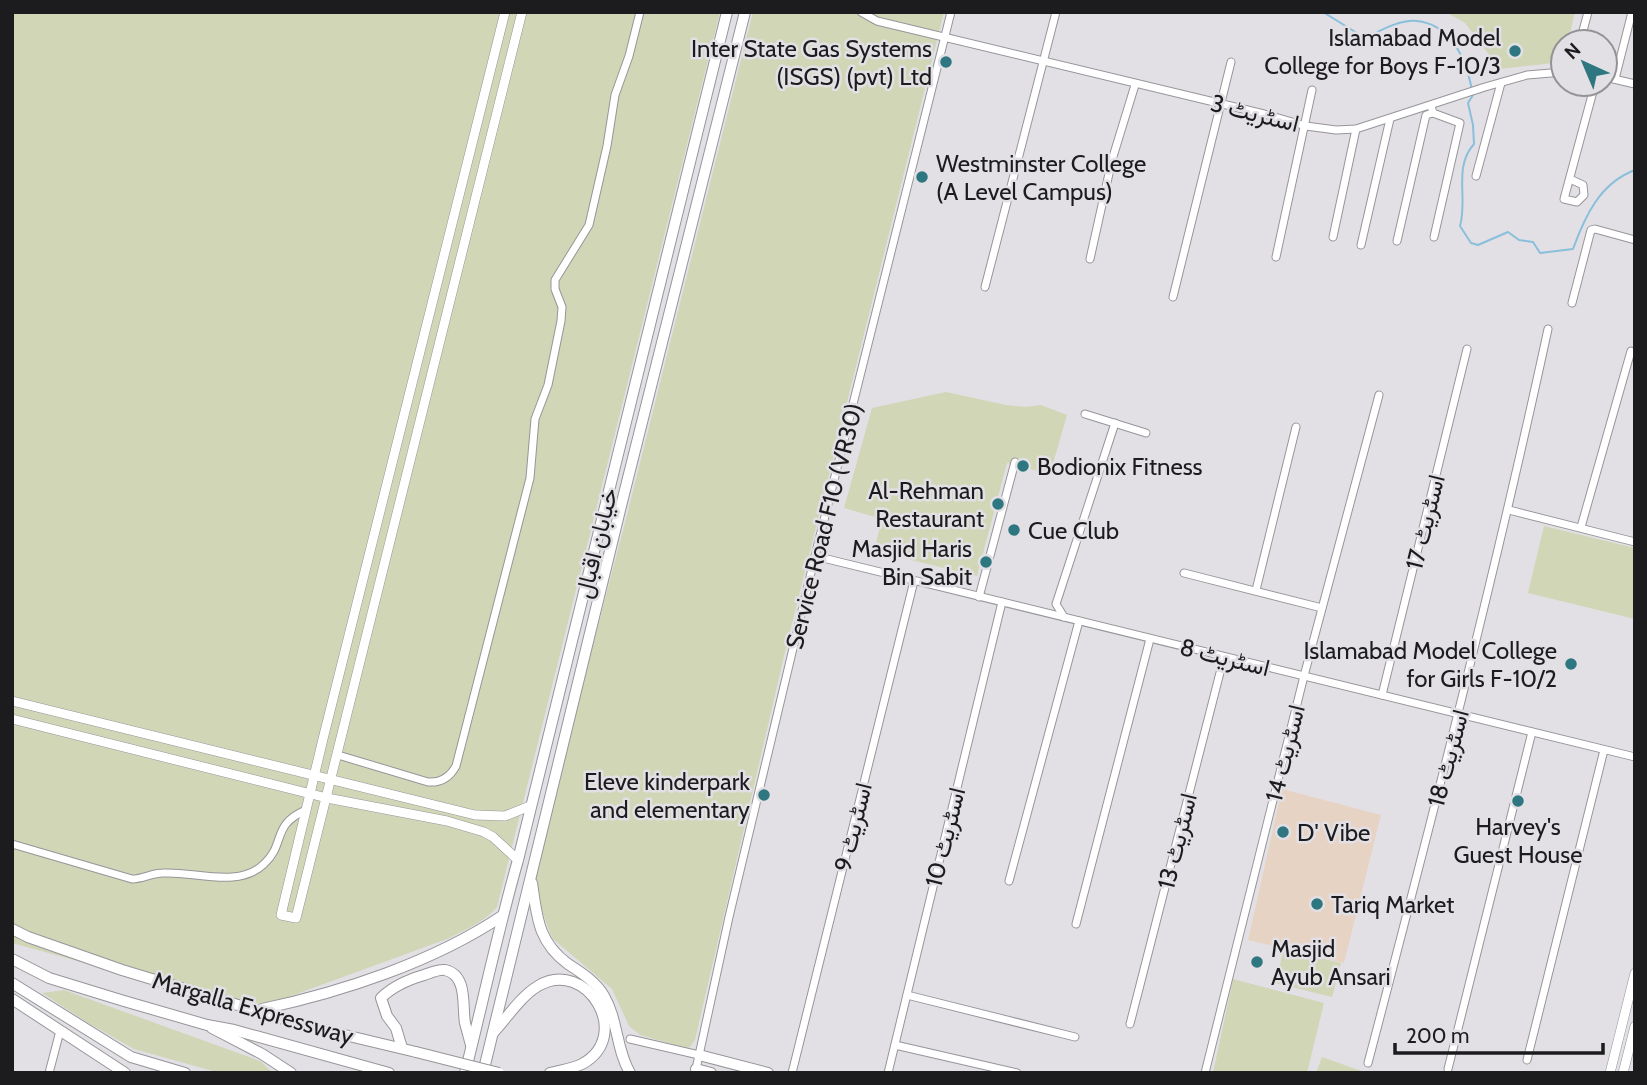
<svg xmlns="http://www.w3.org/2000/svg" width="1647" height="1085" viewBox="0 0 1647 1085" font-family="Cabin,Vazirmatn,sans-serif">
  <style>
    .commercial { fill: #e7d3c4 }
    .green { fill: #d1d6b6 }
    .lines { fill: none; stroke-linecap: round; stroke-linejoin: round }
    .stream { stroke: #8abfdb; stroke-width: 2 }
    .minor-casing { stroke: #97959a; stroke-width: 9 }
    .tertiary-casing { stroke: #97959a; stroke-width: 10 }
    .primary-casing { stroke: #97959a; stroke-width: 12 }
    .minor { stroke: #fff; stroke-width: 7 }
    .tertiary { stroke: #fff; stroke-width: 9 }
    .primary { stroke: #fff; stroke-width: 10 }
    .primary-bridge-casing { stroke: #97959a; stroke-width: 12; stroke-linecap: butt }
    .primary-bridge { stroke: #fff; stroke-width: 10 }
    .poi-dot { fill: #2f7780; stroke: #e2e0e5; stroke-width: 2.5 }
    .labels { text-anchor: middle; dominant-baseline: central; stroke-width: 5; stroke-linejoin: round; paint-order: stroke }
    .poi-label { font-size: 24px; fill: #1c1c1e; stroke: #e2e0e5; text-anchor: end }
    .street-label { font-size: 24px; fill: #1c1c1e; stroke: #e2e0e5 }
  </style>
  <rect width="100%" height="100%" fill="#e2e0e5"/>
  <path class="commercial" d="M1282 789 1381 815 1344 963 1248 940Z"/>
  <g class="green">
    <path d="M12 12H720L497 907C485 922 464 930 447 939L261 1007 165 985 12 943Z"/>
    <path d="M753 12H944L785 652 695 1040 690 1047 686 1048 640 1035 629 1026 612 989 552 938 531 881 625 523Z"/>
    <path d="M1446 12H1575L1568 42H1563V62L1500 69 1465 23Z"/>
    <path d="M946 392 1006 405 1025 407 1041 405 1067 415 1050 474 1007 463 977 576 874 551 882 519 844 508 872 408Z"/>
    <path d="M1544 526 1635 548V619L1528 593Z"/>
    <path d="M1284 949 1341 963 1332 997 1275 983Z"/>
    <path d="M1233 979 1324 1003 1307 1073H1213Z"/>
    <path d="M64 990 260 1061 273 1073H220L134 1049 90 1024 42 993Z"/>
    <path d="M1322 1057 1367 1073H1316Z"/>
  </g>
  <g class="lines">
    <g class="stream">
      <path d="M1323 12 1365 38C1380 31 1400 19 1417 21 1452 25 1466 60 1472 90"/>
      <path d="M1473 95 1468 103 1473 125 1474 144C1453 167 1468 199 1460 226L1471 243 1478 245 1508 232 1519 240 1533 242 1540 253 1573 249C1585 216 1600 183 1635 170"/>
    </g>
    <g class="minor-casing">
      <g id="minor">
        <path d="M861 12 877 21 1264 114 1306 126 1336 130 1356 129 1485 87 1527 75 1563 72"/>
        <path d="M1580 42 1588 12"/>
        <path d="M1605 77 1635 84"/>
        <path d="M1615 79 1632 12"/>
        <path d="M1431 106 1433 113 1460 123 1434 237"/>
        <path d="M1476 176 1501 83"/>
        <path d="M1570 179 1583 185 1584 195 1577 202 1564 199 1595 84"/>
        <path d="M1333 237 1356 129"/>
        <path d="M1397 241 1426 115 1433 113"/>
        <path d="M1361 245 1390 119"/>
        <path d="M1276 257 1312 90"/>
        <path d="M1090 259 1112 160 1135 85"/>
        <path d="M985 287 1056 12"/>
        <path d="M1173 297 1231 62"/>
        <path d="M1572 303 1591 230 1595 229 1635 240"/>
        <path d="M1085 414 1146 433"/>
        <path d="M1509 510 1635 542"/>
        <path d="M1581 527 1631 351"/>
        <path d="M815 556 1635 757"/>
        <path d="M1184 573 1322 608"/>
        <path d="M1256 590 1296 427"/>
        <path d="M979 597 1015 462"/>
        <path d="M1064 617 1056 604 1115 423"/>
        <path d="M1382 695 1467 349"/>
        <path d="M338 755 428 782C441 783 450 777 456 766L530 478 535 419 548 385 561 321 562 307 555 289V280L589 225 607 146 615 95 629 56 640 12"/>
        <path d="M12 844 132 879C143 879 152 873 163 873 195 871 238 889 264 864 286 844 271 825 306 810"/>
        <path d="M1009 881 1079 621"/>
        <path d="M1076 924 1150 639"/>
        <path d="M907 995 1075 1037"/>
        <path d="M1130 1024 1224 657"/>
        <path d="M630 1039 699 1055"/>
        <path d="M895 1045 1017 1073"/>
        <path d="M1527 1060 1604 750"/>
        <path d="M1368 1063C1432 819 1495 575 1548 329"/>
        <path d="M696 1069 729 917 815 556 951 12"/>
        <path d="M1448 1069 1532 732"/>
        <path d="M49 1073 60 1031"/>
        <path d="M792 1073 914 581"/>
        <path d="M888 1073 1002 602"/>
        <path d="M1205 1073 1304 676 1379 395"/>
      </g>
    </g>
    <g class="tertiary-casing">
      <g id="tertiary">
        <path d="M505 12 323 739 281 915 296 918 522 12"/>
        <path d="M12 701 475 815 505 816 530 806"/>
        <path d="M12 719 327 798 447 821 484 832 493 837 518 860"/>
        <path d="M1610 1073 1635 973"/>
        <path d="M1623 1073 1635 1026"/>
      </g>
    </g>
    <g class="primary-casing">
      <g id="primary">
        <path d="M532 883C537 917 538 942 568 964 582 973 596 982 604 996 618 1020 616 1049 630 1073"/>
        <path d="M12 929 28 937 122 970 307 1026 416 1052"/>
        <path d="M12 959 49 978 124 1001 207 1025 234 1030 389 1073"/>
        <path d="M12 983 131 1057 185 1073"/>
        <path d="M12 999 125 1073"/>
        <path d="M262 1009C342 992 433 962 502 916"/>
        <path d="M212 1028 262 1054 291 1073"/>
        <path d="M493 1033C507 1018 520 997 538 986 587 957 634 1036 582 1064 572 1069 561 1070 550 1073"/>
        <path d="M402 1048 396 1028 387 1016 381 998C393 986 407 980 424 975 430 973 439 969 445 970 468 975 462 1006 465 1023 467 1030 469 1038 471 1045"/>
        <path d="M699 1055 768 1073"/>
        <path d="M696 1069 711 1073"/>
        <path d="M465 1073C483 1002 498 930 518 860L727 12"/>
        <path d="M483 1073 620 510 745 12"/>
      </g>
    </g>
    <use href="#minor" class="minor"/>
    <use href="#tertiary" class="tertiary"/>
    <use href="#primary" class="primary"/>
    <g class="primary-bridge-casing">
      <path id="primary-bridge" d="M416 1052 499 1073"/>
    </g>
    <use href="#primary-bridge" class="primary-bridge"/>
  </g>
  <g class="poi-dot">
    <circle cx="1515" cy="51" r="7"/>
    <circle cx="946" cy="62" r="7"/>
    <circle cx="922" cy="177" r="7"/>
    <circle cx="1023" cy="466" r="7"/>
    <circle cx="998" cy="504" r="7"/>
    <circle cx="1014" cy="530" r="7"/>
    <circle cx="986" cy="562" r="7"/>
    <circle cx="1571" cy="664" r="7"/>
    <circle cx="764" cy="795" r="7"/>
    <circle cx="1518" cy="801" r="7"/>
    <circle cx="1283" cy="832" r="7"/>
    <circle cx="1317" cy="904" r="7"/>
    <circle cx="1257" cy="962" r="7"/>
  </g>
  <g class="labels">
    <g class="poi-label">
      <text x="1501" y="37">Islamabad Model<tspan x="1501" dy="28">College for Boys F-10/3</tspan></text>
      <text x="932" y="48">Inter State Gas Systems<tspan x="932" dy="28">(ISGS) (pvt) Ltd</tspan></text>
      <text x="936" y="163" text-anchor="start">Westminster College<tspan x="936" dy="28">(A Level Campus)</tspan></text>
      <text x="1037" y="466" text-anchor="start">Bodionix Fitness</text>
      <text x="984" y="490">Al-Rehman<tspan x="984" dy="28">Restaurant</tspan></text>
      <text x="1028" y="530" text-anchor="start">Cue Club</text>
      <text x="972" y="548">Masjid Haris<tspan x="972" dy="28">Bin Sabit</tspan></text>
      <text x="1557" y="650">Islamabad Model College<tspan x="1557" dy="28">for Girls F-10/2</tspan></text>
      <text x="750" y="781">Eleve kinderpark<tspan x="750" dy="28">and elementary</tspan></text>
      <text x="1518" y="826" text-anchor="middle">Harvey's<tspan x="1518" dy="28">Guest House</tspan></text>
      <text x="1297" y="832" text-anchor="start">D' Vibe</text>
      <text x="1331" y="904" text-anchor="start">Tariq Market</text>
      <text x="1271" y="948" text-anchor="start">Masjid<tspan x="1271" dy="28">Ayub Ansari</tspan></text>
    </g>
    <g class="street-label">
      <text transform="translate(1255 113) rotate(14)">اسٹریٹ 3</text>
      <text transform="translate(1425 522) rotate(-76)">اسٹریٹ 17</text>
      <text transform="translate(824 526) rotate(-76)">Service Road F10 (VR30)</text>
      <text transform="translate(596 543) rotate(-76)">خیابان اقبال</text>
      <text transform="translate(1225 657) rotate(14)">اسٹریٹ 8</text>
      <text transform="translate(1285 753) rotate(-76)">اسٹریٹ 14</text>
      <text transform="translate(1448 758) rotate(-75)">اسٹریٹ 18</text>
      <text transform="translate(853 827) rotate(-76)">اسٹریٹ 9</text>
      <text transform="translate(945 837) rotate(-76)">اسٹریٹ 10</text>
      <text transform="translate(1177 841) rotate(-76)">اسٹریٹ 13</text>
      <text transform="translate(253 1008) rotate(16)">Margalla Expressway</text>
    </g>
  </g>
  <rect width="1647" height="1085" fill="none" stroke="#1c1c1e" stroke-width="28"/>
  <g transform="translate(1584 63) rotate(316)"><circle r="33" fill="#e2e0e5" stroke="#939295" stroke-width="2"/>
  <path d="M0-5L12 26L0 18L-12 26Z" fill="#2f7780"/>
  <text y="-10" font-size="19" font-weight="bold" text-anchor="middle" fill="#1c1c1e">N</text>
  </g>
  <path d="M1395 1043v10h208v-10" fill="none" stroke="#1c1c1e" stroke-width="3.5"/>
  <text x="1406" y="1043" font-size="21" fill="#1c1c1e" stroke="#e2e0e5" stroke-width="5" paint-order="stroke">200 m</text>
</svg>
